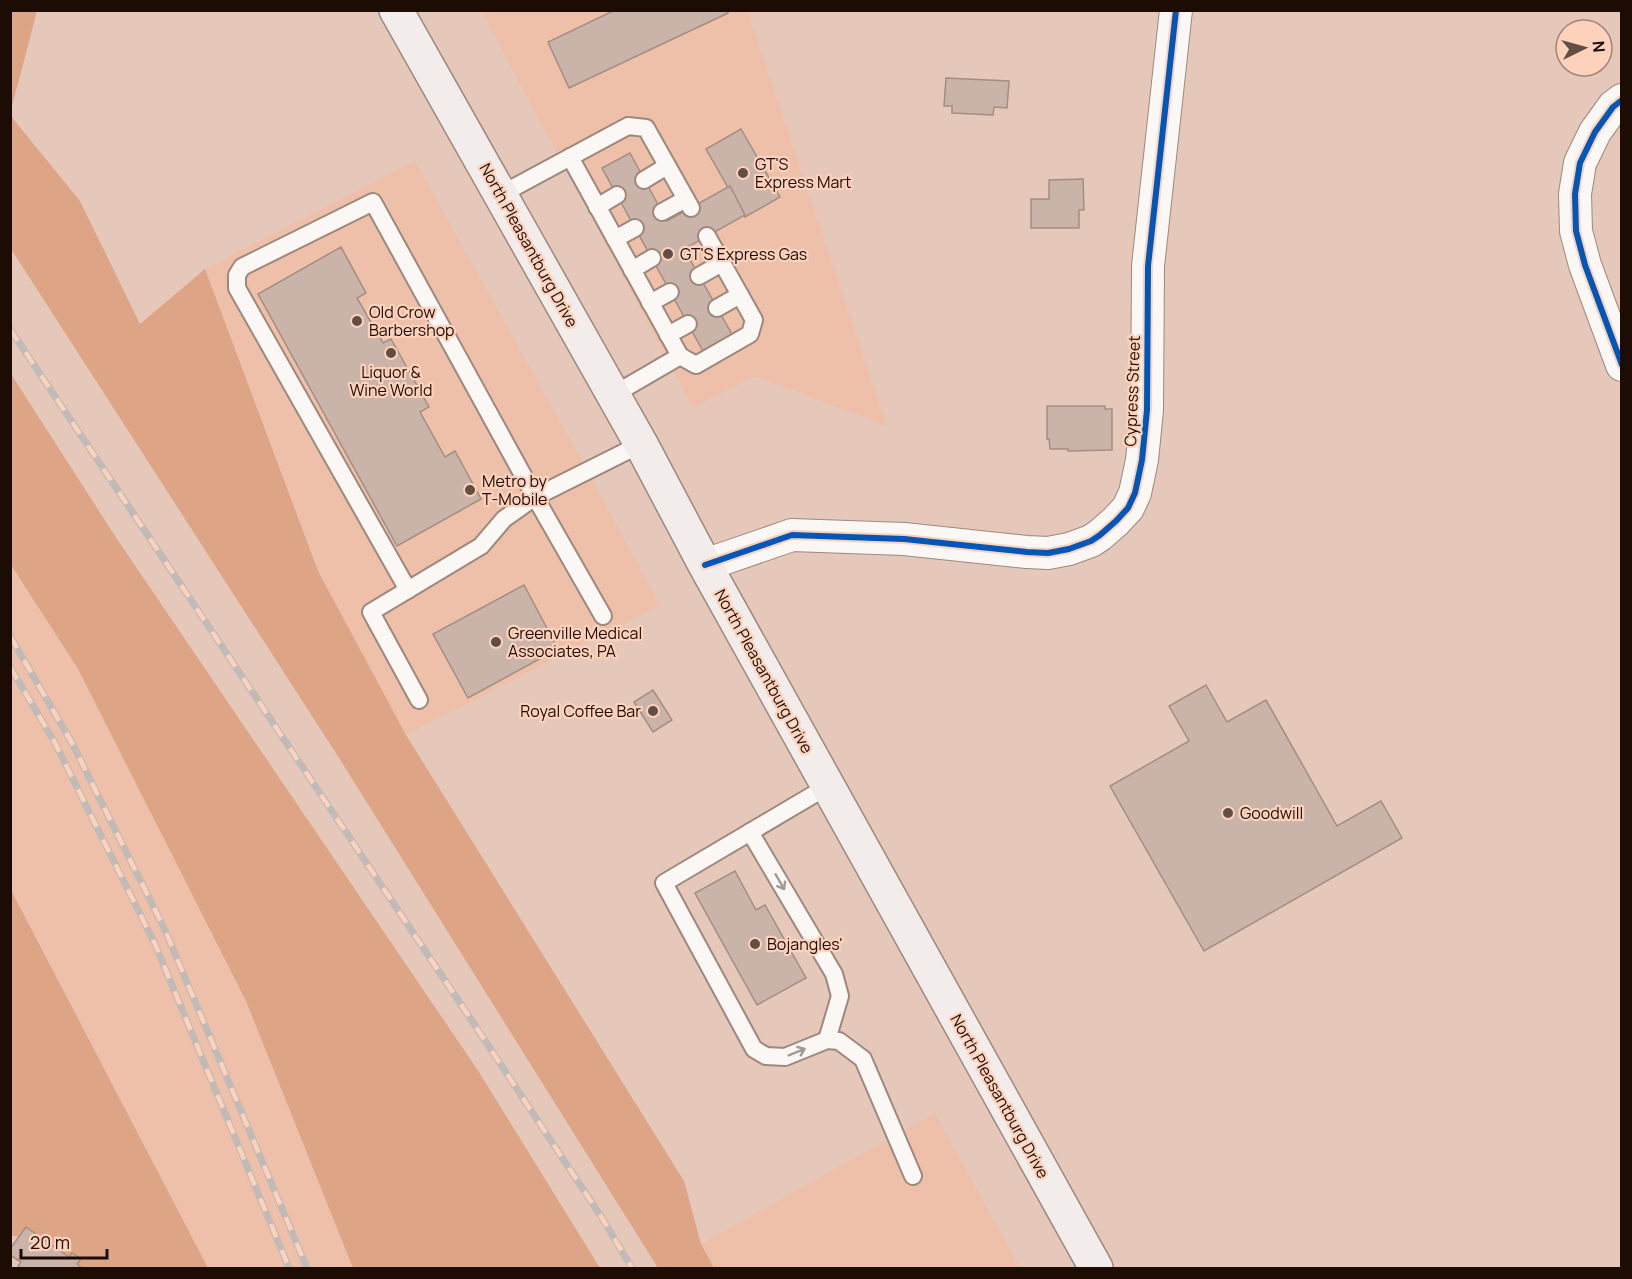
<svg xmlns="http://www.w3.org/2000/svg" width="1632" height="1279" viewBox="0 0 1632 1279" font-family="Manrope,sans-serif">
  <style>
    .built { fill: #eec0aa }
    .forest { fill: #dea486 }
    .building { fill: #cab3a8; stroke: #a48d82; stroke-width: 1.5 }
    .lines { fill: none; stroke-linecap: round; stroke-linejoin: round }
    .service-casing { stroke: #9e887d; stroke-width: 20 }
    .minor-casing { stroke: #9e887d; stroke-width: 34 }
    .secondary-casing { stroke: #9e887d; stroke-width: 36 }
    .service { stroke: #fbf7f5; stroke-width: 16 }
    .minor { stroke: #fbf7f5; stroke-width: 32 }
    .secondary { stroke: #f2ecea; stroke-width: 33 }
    .rail-casing { stroke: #c1bab7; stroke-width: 7 }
    .rail { stroke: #fdd2bd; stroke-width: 4.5; stroke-dasharray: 14; stroke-linecap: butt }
    .cycleway-casing { stroke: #fdd2bd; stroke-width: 10 }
    .cycleway { stroke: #0057b8; stroke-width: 6 }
    .oneway { stroke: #a29995 }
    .poi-dot { fill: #634e44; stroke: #fdd2bd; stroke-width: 2 }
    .labels { text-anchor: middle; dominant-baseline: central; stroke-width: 4.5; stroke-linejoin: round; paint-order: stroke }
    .poi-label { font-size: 16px; fill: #1d0c04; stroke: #fdd2bd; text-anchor: start }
    .street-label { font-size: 16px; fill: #1d0c04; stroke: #fdd2bd }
  </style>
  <rect width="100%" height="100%" fill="#e5c8ba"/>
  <g class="built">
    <path d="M481 11H748L887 426 755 376 693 408Z"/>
    <path d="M415 161 582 461 660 605 406 735 318 571 205 269Z"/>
    <path d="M10 565 78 669 246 1001 353 1268H208L11 888Z"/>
    <path d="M935 1113 1020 1268H714L701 1244Z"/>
  </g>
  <g class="forest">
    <path d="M11 10 37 11 11 110 10 11Z"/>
    <path d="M10 115 80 201 140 324 205 269 318 571 406 735 684 1181 701 1244 714 1268H658L339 758 11 249Z"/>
    <path d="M11 374 117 539 479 1072 600 1268H353L246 1001 78 669 11 565Z"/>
    <path d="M10 888 208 1268H67L51 1246 11 1235Z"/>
  </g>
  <g class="building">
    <path d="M615 10H727L728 13 569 88 548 42Z"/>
    <path d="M946 78 1009 81 1007 108 994 107 993 115 952 113V106H944Z"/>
    <path d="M741 129 780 197 745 217 706 149Z"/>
    <path d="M630 153 667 221 730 186 745 215 684 249 733 336 704 353 602 168Z"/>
    <path d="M1083 179 1084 210H1079V228H1031V199H1049V180Z"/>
    <path d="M341 247 366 293 357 298 383 343 391 339 429 407 420 412 445 457 455 451 481 499 397 546 258 294Z"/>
    <path d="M1047 406H1105V409H1112V450L1068 451V449H1050L1049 439H1047Z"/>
    <path d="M524 585 558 649 468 698 433 634Z"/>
    <path d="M1206 685 1227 722 1266 700 1337 826 1381 801 1402 838 1204 951 1110 786 1189 741 1169 706Z"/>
    <path d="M653 690 672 720 653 732 634 702Z"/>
    <path d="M735 871 756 910 765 905 806 978 757 1005 695 893Z"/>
    <path d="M26 1227 69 1257 72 1253 81 1259 77 1264 82 1268H21L18 1266 21 1262 10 1255V1249Z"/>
  </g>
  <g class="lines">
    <g class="service-casing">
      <g id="service">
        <path d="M570 157 680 356"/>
        <path d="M644 180 667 166"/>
        <path d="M500 195 628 126 646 128 691 208"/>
        <path d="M597 207 617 195"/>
        <path d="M662 212 686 199"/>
        <path d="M615 239 635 228"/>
        <path d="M632 270 652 258"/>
        <path d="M699 276 722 263"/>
        <path d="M650 303 670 292"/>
        <path d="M717 308 740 295"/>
        <path d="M668 335 688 324"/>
        <path d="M613 395 680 356 696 365 750 334 754 320 707 236"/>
        <path d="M408 590 237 288V275L242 267 373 202 535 497 603 616"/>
        <path d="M419 700 371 612 481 546 504 519 535 497 641 444"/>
        <path d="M828 786 664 883 754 1049 766 1056 785 1057 827 1040 839 1041 863 1059 913 1176"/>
        <path d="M750 832 834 974 840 996 827 1040"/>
      </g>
    </g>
    <g class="minor-casing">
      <g id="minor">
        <path d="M1622 100 1613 107 1595 132 1580 163 1575 194 1576 231 1585 265 1622 365"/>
        <path d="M705 565 792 535 904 539 1027 552 1048 553 1069 549 1091 541 1100 535 1116 521 1128 508 1135 493 1142 460 1147 410 1148 266 1176 10"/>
      </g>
    </g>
    <g class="secondary-casing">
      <path id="secondary" d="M396 10 641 444 705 565 1096 1268"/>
    </g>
    <use href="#service" class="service"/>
    <use href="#minor" class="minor"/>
    <use href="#secondary" class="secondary"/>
    <g class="rail-casing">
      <g id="rail">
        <path d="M10 329 478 1030 602 1218 632 1268"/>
        <path d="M10 636 72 743 165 930 307 1268"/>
        <path d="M10 667 54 741 155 944 289 1268"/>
      </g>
    </g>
    <use href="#rail" class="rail"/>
    <g class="cycleway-casing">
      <g id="cycleway">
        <path d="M1622 100 1613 107 1595 132 1580 163 1575 194 1576 231 1585 265 1622 365"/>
        <path d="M705 565 792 535 904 539 1027 552 1048 553 1069 549 1091 541 1100 535 1116 521 1128 508 1135 493 1142 460 1147 410 1148 266 1176 10"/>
      </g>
    </g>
    <use href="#cycleway" class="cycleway"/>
  </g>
  <defs><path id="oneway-shaft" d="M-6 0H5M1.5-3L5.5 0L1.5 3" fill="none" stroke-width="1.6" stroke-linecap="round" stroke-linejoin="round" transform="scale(1.5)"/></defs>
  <g class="oneway">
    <use href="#oneway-shaft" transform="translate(780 882) rotate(60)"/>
    <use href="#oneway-shaft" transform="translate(797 1052) rotate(-22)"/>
  </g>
  <g class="poi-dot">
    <circle cx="743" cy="173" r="6"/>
    <circle cx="668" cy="254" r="6"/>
    <circle cx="357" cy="321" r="6"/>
    <circle cx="391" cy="353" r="6"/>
    <circle cx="470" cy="490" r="6"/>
    <circle cx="496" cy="642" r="6"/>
    <circle cx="653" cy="711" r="6"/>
    <circle cx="1228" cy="813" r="6"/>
    <circle cx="755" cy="944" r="6"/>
  </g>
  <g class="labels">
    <g class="poi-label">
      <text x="755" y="164">GT'S<tspan x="755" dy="18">Express Mart</tspan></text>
      <text x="680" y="254">GT'S Express Gas</text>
      <text x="369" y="312">Old Crow<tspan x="369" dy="18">Barbershop</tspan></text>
      <text x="391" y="372" text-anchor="middle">Liquor &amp;<tspan x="391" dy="18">Wine World</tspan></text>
      <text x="482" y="481">Metro by<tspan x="482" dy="18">T-Mobile</tspan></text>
      <text x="508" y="633">Greenville Medical<tspan x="508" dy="18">Associates, PA</tspan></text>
      <text x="641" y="711" text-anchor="end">Royal Coffee Bar</text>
      <text x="1240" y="813">Goodwill</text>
      <text x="767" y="944">Bojangles'</text>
    </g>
    <g class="street-label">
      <text transform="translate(529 245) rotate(61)">North Pleasantburg Drive</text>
      <text transform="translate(1132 391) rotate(-88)">Cypress Street</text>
      <text transform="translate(764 671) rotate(61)">North Pleasantburg Drive</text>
      <text transform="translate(1000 1096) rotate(61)">North Pleasantburg Drive</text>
    </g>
  </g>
  <rect width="1632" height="1279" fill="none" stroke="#1d0c04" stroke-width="24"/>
  <g transform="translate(1584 48) rotate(85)"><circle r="28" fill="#fdd2bd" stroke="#a38373" stroke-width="1.5"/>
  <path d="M0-4.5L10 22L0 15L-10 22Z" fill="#634e44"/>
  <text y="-9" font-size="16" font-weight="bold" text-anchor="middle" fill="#1d0c04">N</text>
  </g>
  <path d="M21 1249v9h86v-9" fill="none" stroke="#1d0c04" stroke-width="3"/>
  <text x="30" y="1249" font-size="18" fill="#1d0c04" stroke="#fdd2bd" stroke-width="4.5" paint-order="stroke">20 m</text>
</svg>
